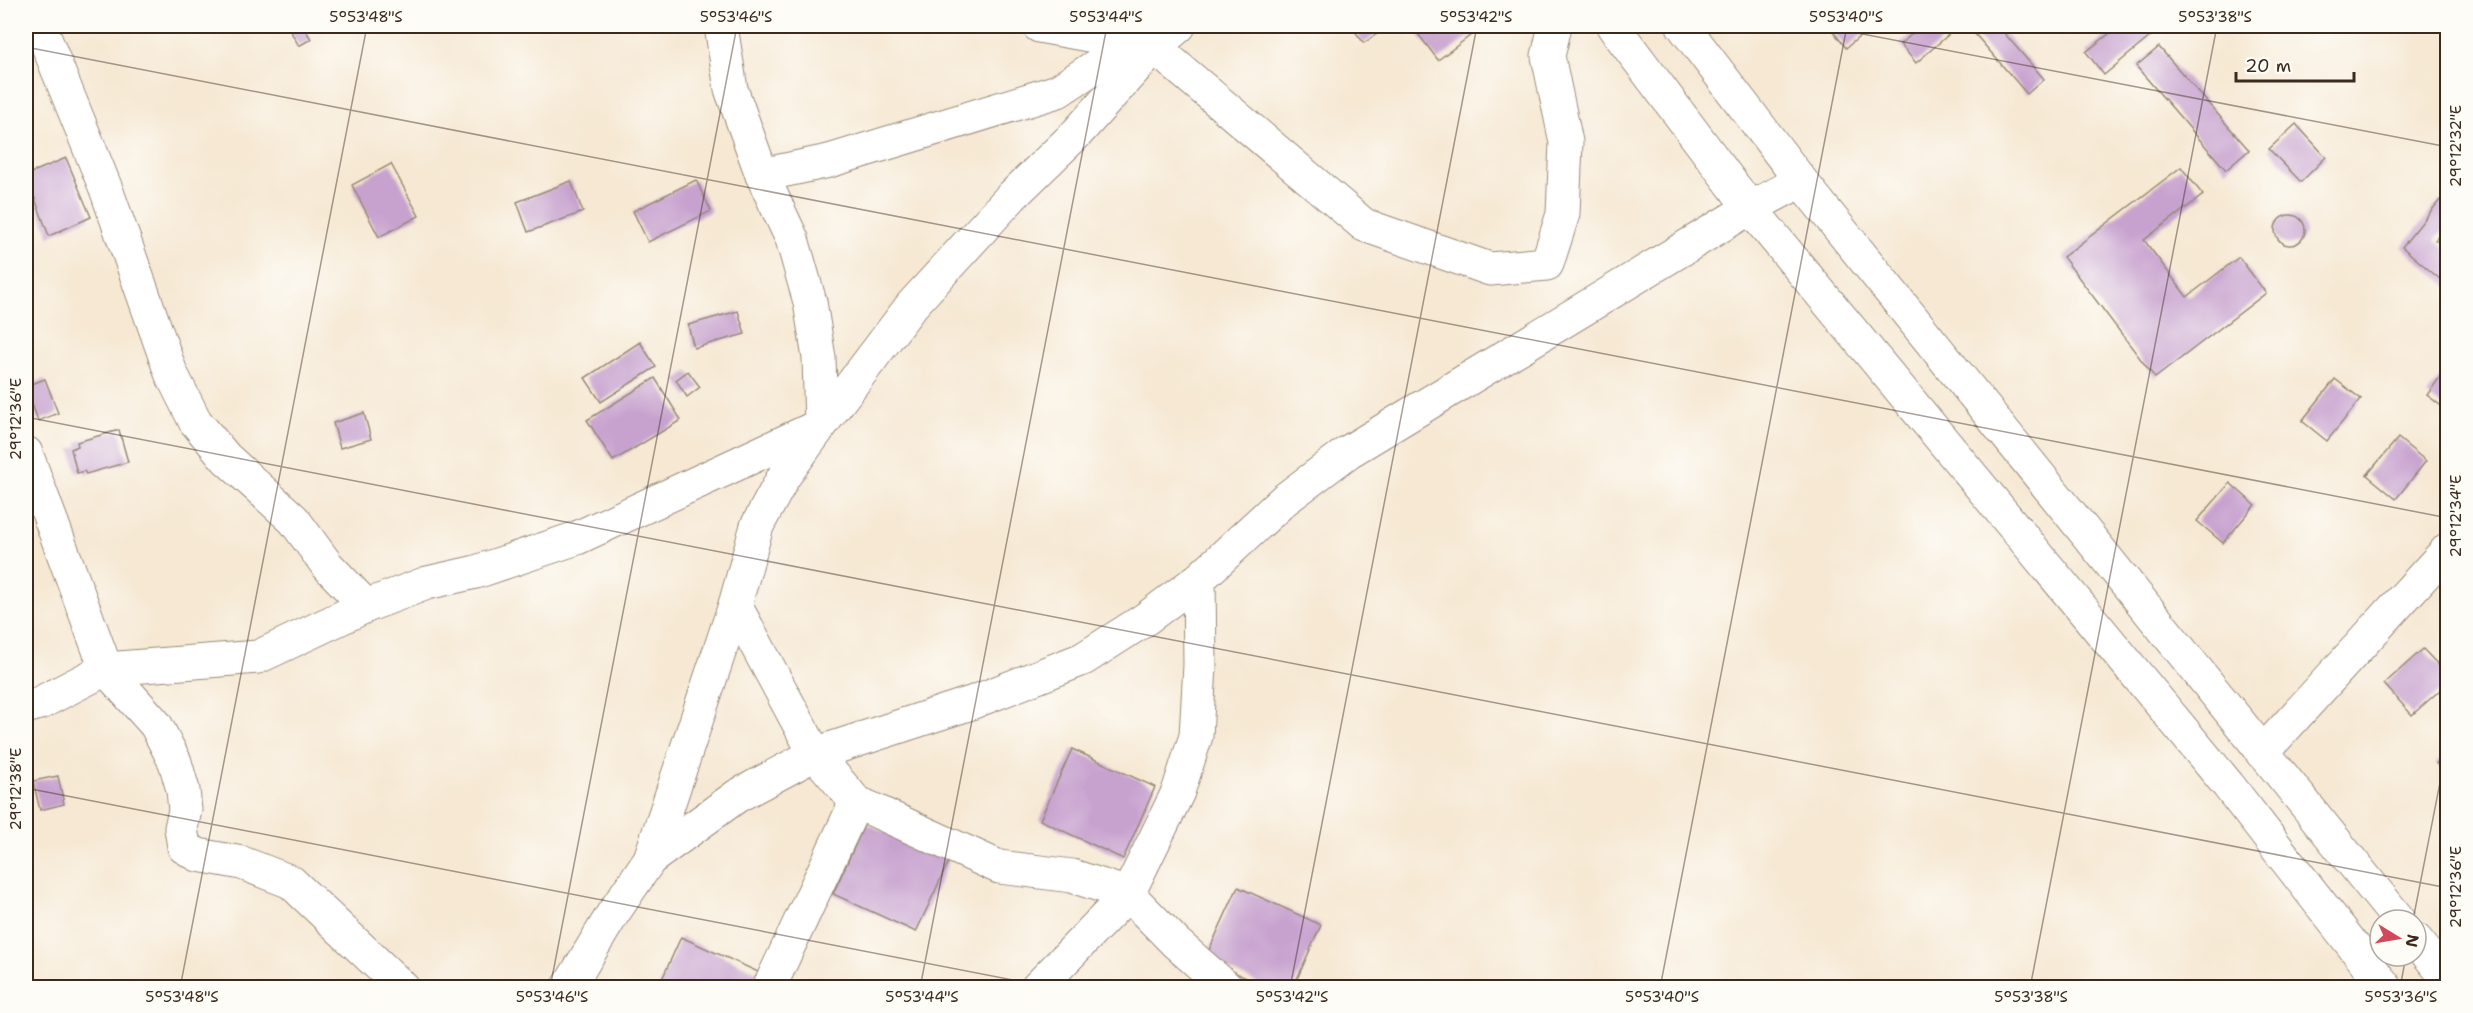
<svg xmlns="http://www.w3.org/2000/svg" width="2473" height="1013" viewBox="0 0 2473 1013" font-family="'Shantell Sans',sans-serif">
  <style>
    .building { fill: #c7a2cf }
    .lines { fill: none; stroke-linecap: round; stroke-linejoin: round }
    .minor-casing { stroke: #988978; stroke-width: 35 }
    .tertiary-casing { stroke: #988978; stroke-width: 35 }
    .minor { stroke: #fff; stroke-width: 33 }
    .tertiary { stroke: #fff; stroke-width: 33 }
    .ticks { fill: none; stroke: #3b2a1e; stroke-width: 1.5; stroke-opacity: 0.45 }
    .neatline { fill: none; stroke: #3b2a1e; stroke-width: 2 }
    .ticks-label { font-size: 15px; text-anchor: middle; fill: #3b2a1e }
  </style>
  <rect width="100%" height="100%" fill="#fdfcf7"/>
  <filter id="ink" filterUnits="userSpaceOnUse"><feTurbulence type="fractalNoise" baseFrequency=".0167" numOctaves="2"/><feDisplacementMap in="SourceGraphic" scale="12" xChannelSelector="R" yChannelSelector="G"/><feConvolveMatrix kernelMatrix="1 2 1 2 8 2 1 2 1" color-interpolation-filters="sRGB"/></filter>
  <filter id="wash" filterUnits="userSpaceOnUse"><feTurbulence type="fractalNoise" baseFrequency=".008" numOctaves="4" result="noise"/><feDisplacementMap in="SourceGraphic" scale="24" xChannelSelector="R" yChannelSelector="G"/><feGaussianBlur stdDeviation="1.35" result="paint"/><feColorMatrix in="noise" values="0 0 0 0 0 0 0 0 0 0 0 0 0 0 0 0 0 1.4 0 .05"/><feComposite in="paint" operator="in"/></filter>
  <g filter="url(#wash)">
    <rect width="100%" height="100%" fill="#f6e8d3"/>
    <g id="blocks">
      <g class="building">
        <path d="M303 26 311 39 299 46 291 32Z"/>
        <path d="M1357 26H1388L1364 43 1353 29Z"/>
        <path d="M1412 26H1483L1438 60Z"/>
        <path d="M1829 26H1872L1846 48Z"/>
        <path d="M1922 26H1952L1955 29 1916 63 1900 44Z"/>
        <path d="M1968 26H1998L2044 79 2027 94Z"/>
        <path d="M2119 26H2143L2151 36 2104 75 2086 52Z"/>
        <path d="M2159 47 2249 150 2226 170 2136 66Z"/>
        <path d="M2296 124 2326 157 2301 182 2269 149Z"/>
        <path d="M66 158 91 217 49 236 26 175Z"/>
        <path d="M391 164 419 216 379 237 352 185Z"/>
        <path d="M2181 167 2203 195 2144 240 2187 297 2239 257 2266 293 2155 378 2063 257Z"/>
        <path d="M696 180 711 211 648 242 633 211Z"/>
        <path d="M571 181 583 212 528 232 517 202Z"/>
        <path d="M2440 200 2448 207V226L2435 240 2448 250V286L2402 247Z"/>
        <circle cx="2290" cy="230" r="15"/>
        <path d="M738 311 745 334 694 348 688 325Z"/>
        <path d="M640 342 656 367 601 402 585 378Z"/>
        <path d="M2448 366V411L2427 395Z"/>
        <path d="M688 371 700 387 687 397 676 380Z"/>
        <path d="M655 378 681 420 613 461 587 420Z"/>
        <path d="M45 379 58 413 38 421 26 386Z"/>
        <path d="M2335 379 2361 399 2327 441 2302 421Z"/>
        <path d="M364 413 371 439 340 448 333 423Z"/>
        <path d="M119 430 128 462 86 474 84 471 77 473 71 449 78 446 77 442Z"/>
        <path d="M2398 438 2426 461 2396 499 2367 475Z"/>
        <path d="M2230 483 2255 505 2223 543 2197 521Z"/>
        <path d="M2423 649 2448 675V683L2412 715 2384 684Z"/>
        <path d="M1072 749 1155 787 1123 859 1040 820Z"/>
        <path d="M2448 754V776L2436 763Z"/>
        <path d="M58 776 64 804 40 810 33 781Z"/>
        <path d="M865 823 949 861 916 932 833 894Z"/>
        <path d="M1238 887 1321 925 1293 988H1268L1205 959Z"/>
        <path d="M681 937 765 975 759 988H658Z"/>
      </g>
    </g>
  </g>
  <g filter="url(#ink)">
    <use href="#blocks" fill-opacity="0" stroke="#988978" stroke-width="1.5"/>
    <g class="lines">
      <g class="minor-casing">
        <g id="minor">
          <path d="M40 26 106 189 171 373 195 421 226 458 294 520 327 565 366 606"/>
          <path d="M1039 26 1154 47 1364 225 1490 269 1547 264 1563 214 1566 142 1548 56 1555 26"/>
          <path d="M762 175 829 161 1058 91 1129 44"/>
          <path d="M26 453 106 669 156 725 175 762 183 790 185 810 181 828 184 847 198 855 242 863 291 882 403 988"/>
          <path d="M735 605 815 754 856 802 999 867 1072 876 1128 894 1176 943 1227 988"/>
          <path d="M26 707 40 703 106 669 258 657 366 606 427 583 476 572 577 538 821 425 912 305 1012 196 1077 133 1154 47 1179 26"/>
          <path d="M2262 753 2448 549"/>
          <path d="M650 859 735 605 757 526 784 476 821 425 819 358 810 302 792 239 762 175 731 89 721 26"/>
          <path d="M769 988 856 802"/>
          <path d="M1037 988 1128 894 1178 792 1196 736 1200 665 1199 579"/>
        </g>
      </g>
      <g class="tertiary-casing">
        <g id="tertiary">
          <path d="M1613 26 1750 208 2228 785 2386 988"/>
          <path d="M1683 26 1801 181 2399 920"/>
          <path d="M2416 940 2448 979"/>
          <path d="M568 988 612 915 650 859 737 796 815 754 971 703 1083 659 1144 620 1199 579 1284 500 1348 452 1750 208 1801 181"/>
        </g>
      </g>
      <use href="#minor" class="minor"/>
      <use href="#tertiary" class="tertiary"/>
    </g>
  </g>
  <path class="ticks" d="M1821 26 2448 147M26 47 2448 518M26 417 2448 888M26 788 1054 988M2413 920 2448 742M180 988 367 26M550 988 737 26M920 988 1107 26M1290 988 1477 26M1660 988 1847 26M2030 988 2217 26M2400 988 2406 956"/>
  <rect width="2473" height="1013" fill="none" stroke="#fdfcf7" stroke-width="66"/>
  <g transform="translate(2398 938) rotate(101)"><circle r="28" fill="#fdfcf7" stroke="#afa8a0" stroke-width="1.5"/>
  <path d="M0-4.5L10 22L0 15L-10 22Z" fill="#d1495b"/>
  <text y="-9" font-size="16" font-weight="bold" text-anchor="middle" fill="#3b2a1e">N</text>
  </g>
  <path d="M2236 72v9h118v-9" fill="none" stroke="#3b2a1e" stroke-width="3"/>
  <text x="2245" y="72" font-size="18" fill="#3b2a1e" stroke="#fdfcf7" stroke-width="4.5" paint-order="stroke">20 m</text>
  <rect x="33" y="33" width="2407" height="947" class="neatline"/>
  <g class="ticks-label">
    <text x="366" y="22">5°53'48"S</text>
    <text x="736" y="22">5°53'46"S</text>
    <text x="1106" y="22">5°53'44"S</text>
    <text x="1476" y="22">5°53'42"S</text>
    <text x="1846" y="22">5°53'40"S</text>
    <text x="2215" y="22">5°53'38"S</text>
    <text transform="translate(2456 146) rotate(-90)" y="5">29°12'32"E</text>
    <text transform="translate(16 419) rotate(-90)" y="5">29°12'36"E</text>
    <text transform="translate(2456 516) rotate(-90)" y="5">29°12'34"E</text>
    <text transform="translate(16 789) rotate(-90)" y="5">29°12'38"E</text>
    <text transform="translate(2456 887) rotate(-90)" y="5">29°12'36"E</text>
    <text x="182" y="1002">5°53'48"S</text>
    <text x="552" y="1002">5°53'46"S</text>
    <text x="922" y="1002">5°53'44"S</text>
    <text x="1292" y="1002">5°53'42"S</text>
    <text x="1662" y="1002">5°53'40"S</text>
    <text x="2031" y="1002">5°53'38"S</text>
    <text x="2401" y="1002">5°53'36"S</text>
  </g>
</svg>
